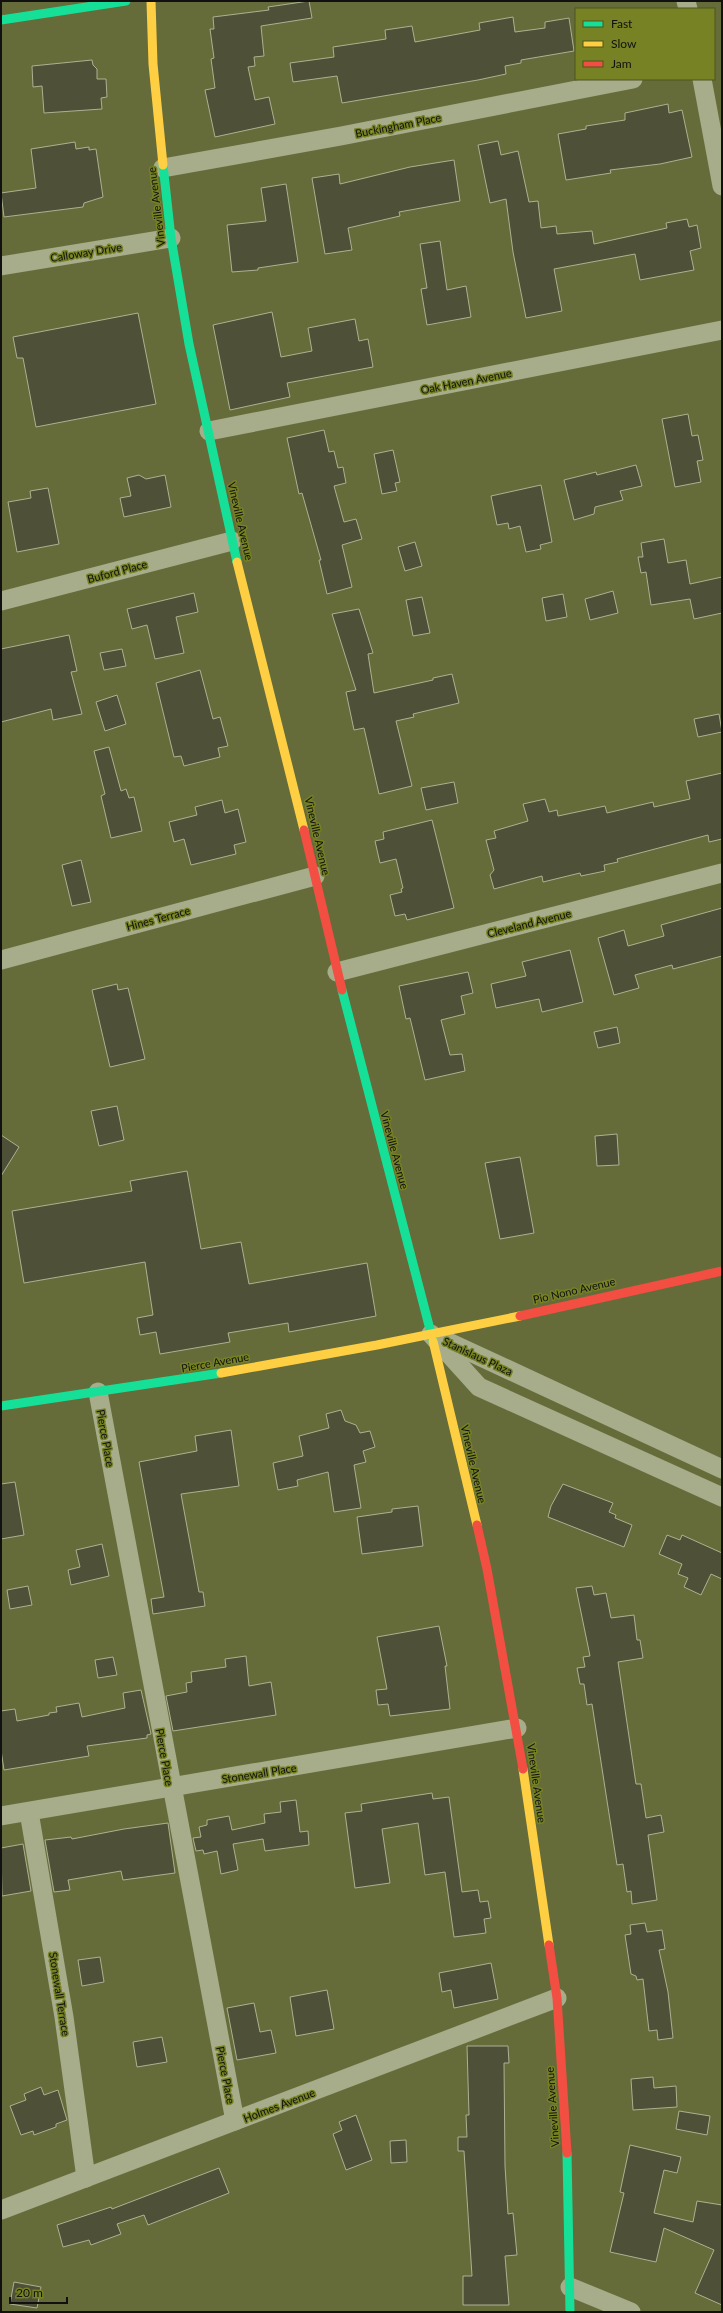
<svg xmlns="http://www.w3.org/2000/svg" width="723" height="2313" viewBox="0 0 723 2313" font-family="Lato,sans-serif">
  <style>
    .building { fill: #4e5138; stroke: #adb192 }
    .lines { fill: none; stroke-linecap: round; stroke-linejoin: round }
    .street { stroke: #a7ac8b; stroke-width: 19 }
    .fast { stroke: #16e098; stroke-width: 9 }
    .slow { stroke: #ffcf43; stroke-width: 9 }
    .jam { stroke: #f24e42; stroke-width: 9 }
    .labels { text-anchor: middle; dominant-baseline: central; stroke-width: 3; stroke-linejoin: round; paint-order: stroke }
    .street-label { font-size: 11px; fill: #111; stroke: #768223 }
  </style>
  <rect width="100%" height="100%" fill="#666c39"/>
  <g class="building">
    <path d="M309 1 312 18 261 26 264 56 254 57 255 66 248 67 255 100 269 97 275 124 215 137 205 90 215 88 211 59 214 58 210 29H214L213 17 269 10 268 7Z"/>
    <path d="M513 17 515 32 545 28V22L569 18 574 51 521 60V63L505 66 506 74 478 80 342 103 337 76 293 82 290 63 334 57 333 47 386 39 385 30 412 26 415 42 480 30 479 23Z"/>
    <path d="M92 60 93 65 97 69V79H106L107 97 101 98 102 109 44 113 42 86 33 87 32 66Z"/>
    <path d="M668 104 669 113 682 110 692 157 660 164 610 170 611 173 566 180 558 134 586 129V126L625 120V113Z"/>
    <path d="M498 141 501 155 518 151 529 202 538 201 541 228 556 226 557 234 592 231 594 244 667 228 666 223 687 219 689 227 697 225 701 248 690 251 694 270 640 280 635 254 554 269 562 311 526 318 513 252 506 199 490 203 478 145Z"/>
    <path d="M75 142 76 149 89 147V150L96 149 103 197 84 203 83 207 4 217 1 193 36 188 31 149Z"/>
    <path d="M454 160 460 201 399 212 400 216 348 228 352 250 325 254 312 178 339 174 340 184 410 167Z"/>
    <path d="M286 184 298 262 258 268V270L232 272 227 225 266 221 261 188Z"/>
    <path d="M440 241 447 290 466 286 471 317 427 325 421 289 427 288 420 244Z"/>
    <path d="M272 312 281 357 312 351 308 328 355 319 359 341 368 339 373 367 287 383 290 397 230 410 213 325Z"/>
    <path d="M138 313 156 404 36 427 23 358H17L13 337Z"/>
    <path d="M688 414 692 436 698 435 703 460 697 461 701 482 675 487 662 419Z"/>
    <path d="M324 430 329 452 334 451 338 468 343 467 346 483 334 486 344 522 356 519 362 539 342 545 352 587 327 594 319 560H321L302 493 299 494 287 438Z"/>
    <path d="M393 450 400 482 395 483 397 491 382 494 374 454Z"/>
    <path d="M636 465 642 486 620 491 623 500 595 507 594 514 574 520 564 480 596 472 597 475Z"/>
    <path d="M139 475 146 479 165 475 171 507 124 517 120 498 131 496 127 478Z"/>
    <path d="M541 485 552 542 540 545 541 549 526 552 520 526 509 529 508 523 497 525 491 496Z"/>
    <path d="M48 488 59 544 17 552 8 502 31 498 30 491Z"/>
    <path d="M664 539 668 563 686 560 690 584 722 577V613L694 619 690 599 651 605 646 572 641 573 638 557H643L641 543Z"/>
    <path d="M415 542 422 566 405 571 398 547Z"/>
    <path d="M613 591 618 613 590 620 585 599Z"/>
    <path d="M194 593 198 612 176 617 184 653 155 659 147 625 132 629 127 609Z"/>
    <path d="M563 594 567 617 546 621 542 598Z"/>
    <path d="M422 597 430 633 413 636 406 600Z"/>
    <path d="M359 609 373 653 368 654 374 693 433 680V678L452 674 459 703 413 714 414 717 396 721 412 786 379 794 364 728 354 730 346 692 356 690 332 614Z"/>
    <path d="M69 635 77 671 71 672 82 714 53 720 51 709 1 722V649Z"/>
    <path d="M122 649 126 666 104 670 100 653Z"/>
    <path d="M200 670 213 719 220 717 228 746 218 748 220 757 184 766 181 756 174 757 156 683Z"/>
    <path d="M117 695 126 724 105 731 96 702Z"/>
    <path d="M719 714 722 732 698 737 694 719Z"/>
    <path d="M109 747 121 791 126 789 129 798 134 797 142 831 111 838 101 796 105 794 94 751Z"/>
    <path d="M722 773V839L709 842 708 835 617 859 618 862 604 865 605 871 581 876 580 873 543 882 542 876 494 889 490 875 494 870 486 840 496 838 494 831 528 821 523 804 545 799 549 812 557 810 558 816 605 806 607 813 653 802 654 807 690 799 686 781Z"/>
    <path d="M454 782 458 803 426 810 421 788Z"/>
    <path d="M222 800 225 813 238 809 246 842 234 845 236 854 191 865 184 839 174 842 169 822 197 815 195 807Z"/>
    <path d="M432 820 454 908 407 920 405 914 395 916 390 895 402 892 401 889 403 888 396 859 380 863 375 841 384 839 383 832Z"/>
    <path d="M81 860 91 902 72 906 62 865Z"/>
    <path d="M722 908V956L673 969 672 965 635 975 639 988 614 995 598 938 624 930 628 946 664 936 661 925Z"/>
    <path d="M570 950 583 1002 542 1012 539 999 496 1008 491 984 526 976 522 962Z"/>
    <path d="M468 972 473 993 461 996 465 1014 441 1020 450 1055 462 1054 465 1071 425 1080 410 1018 406 1019 399 986Z"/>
    <path d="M117 984 118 990 128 988 145 1059 110 1067 92 990Z"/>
    <path d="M617 1027 620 1043 598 1048 594 1032Z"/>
    <path d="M117 1106 124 1140 99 1146 91 1111Z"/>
    <path d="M617 1134 619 1165 597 1166 595 1136Z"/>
    <path d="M1 1135 19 1147 1 1176Z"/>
    <path d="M520 1157 534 1233 500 1239 485 1163Z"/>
    <path d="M187 1171 201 1249 241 1242 249 1284 367 1263 376 1316 289 1332 288 1323 228 1333 230 1342 160 1354 156 1332 140 1335 137 1318 153 1315 145 1262 24 1283 12 1211 132 1191 130 1181Z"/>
    <path d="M341 1410 345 1421 356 1425 360 1433 370 1431 375 1447 363 1451 366 1462 354 1465 361 1508 334 1512 328 1472 297 1480 298 1486 278 1490 273 1463 303 1456 299 1436 329 1428 326 1414Z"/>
    <path d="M231 1430 239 1486 181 1494 199 1592H203L205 1606 153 1614 151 1599 164 1597 139 1462 197 1451 195 1436Z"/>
    <path d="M15 1482 24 1535 1 1539V1484Z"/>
    <path d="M563 1484 613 1503 609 1512 616 1515 615 1518 632 1525 624 1547 548 1517 551 1506Z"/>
    <path d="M418 1506 423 1546 362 1554 357 1517 392 1512V1509Z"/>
    <path d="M667 1535 680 1540 682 1535 722 1553V1579L711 1574 701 1595 684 1587 688 1578 678 1574 682 1564 659 1554Z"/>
    <path d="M102 1544 109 1576 71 1585 68 1570 80 1567 76 1550Z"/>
    <path d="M28 1586 32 1605 10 1609 7 1590Z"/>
    <path d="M592 1586 594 1595 606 1593 611 1618 634 1615 637 1640H640L643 1658 618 1662 636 1784H641L646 1818 661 1815 664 1832 648 1835 657 1900 632 1904 631 1891 627 1892 623 1864 617 1865 592 1704 587 1705 584 1684H580L577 1668 585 1667 583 1657 590 1656 576 1588Z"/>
    <path d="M439 1626 447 1666H445L450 1709 390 1716 388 1704 378 1705 376 1690 387 1689 377 1637Z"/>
    <path d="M246 1656 249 1686 271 1682 276 1715 173 1731 166 1696 187 1692 186 1683 192 1682 191 1672 226 1667 225 1659Z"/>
    <path d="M113 1657 117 1675 98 1678 95 1660Z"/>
    <path d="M141 1690 151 1734 147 1735V1738L87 1746 89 1756 4 1770 1 1750V1711L15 1709 17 1721 49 1715V1713L57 1712 56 1707 79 1703 82 1717 125 1708 123 1693Z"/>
    <path d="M432 1793 433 1799 449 1797 462 1892 478 1890 480 1902 488 1901 491 1918 484 1919 486 1933 454 1937 445 1872 425 1875 418 1823 382 1829 390 1883 355 1888 345 1813 362 1811 361 1804Z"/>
    <path d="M296 1800 300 1832 308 1831 309 1845 265 1851 263 1839 233 1844 238 1870 221 1874 217 1851 204 1854 203 1850 196 1851 193 1838 201 1837 199 1827 207 1825V1820L229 1816 232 1830 265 1823 264 1814 281 1812 280 1802Z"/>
    <path d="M168 1823 175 1873 123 1880 121 1871 68 1880 70 1890 54 1892 45 1840 71 1837 72 1839 124 1829Z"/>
    <path d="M23 1844 31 1891 2 1896 1 1848Z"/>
    <path d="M645 1923 647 1932 662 1930 665 1949 659 1950 668 1992 673 2038 658 2040 657 2030 649 2031 643 1979 637 1980 636 1976 631 1974 625 1935 631 1934 630 1925Z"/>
    <path d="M100 1957 104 1982 82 1986 78 1960Z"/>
    <path d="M491 1963 498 1999 454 2008 451 1990 442 1992 439 1973Z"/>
    <path d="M327 1990 334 2029 296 2036 290 1997Z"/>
    <path d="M254 2003 260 2032 271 2030 276 2053 237 2060 227 2008Z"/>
    <path d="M162 2037 167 2062 137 2067 133 2042Z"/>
    <path d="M467 2046H508L509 2063H504L505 2166 508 2214 513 2213 517 2255 505 2256 509 2305H463V2276H472L464 2151H458V2137H467L466 2115H469Z"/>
    <path d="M653 2077 654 2088 676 2086 677 2107 633 2110 631 2079Z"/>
    <path d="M41 2087 44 2095 58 2090 67 2120 56 2124V2127L34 2135 33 2131 21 2135 10 2106 26 2100 24 2094Z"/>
    <path d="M679 2111 710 2116 707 2135 676 2129Z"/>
    <path d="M356 2115 372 2160 346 2170 333 2134 342 2130 339 2122Z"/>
    <path d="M406 2140 407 2162 391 2163 390 2141Z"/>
    <path d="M630 2145 681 2157 677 2173 664 2170 654 2213 693 2222 697 2201 722 2205V2305L695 2293 714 2250 664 2228 656 2262 610 2252 624 2193 620 2192Z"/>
    <path d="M219 2168 229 2193 148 2225 144 2215 117 2224 121 2234 91 2245 89 2240 63 2247 57 2225 111 2207 112 2209Z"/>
    <path d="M14 2282 41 2287 37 2308 10 2304Z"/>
  </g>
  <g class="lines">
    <g class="street">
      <path d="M686 1 688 9"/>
      <path d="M702 79 722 186"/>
      <path d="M163 168 341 136 633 79"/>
      <path d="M1 266 171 238"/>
      <path d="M209 431 722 330"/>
      <path d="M1 601 232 541"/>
      <path d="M1 960 315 876"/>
      <path d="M337 972 722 873"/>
      <path d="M431 1334 479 1387 722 1497"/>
      <path d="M440 1338 722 1469"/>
      <path d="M98 1392 235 2121"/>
      <path d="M29 1812 64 2017 86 2178"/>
      <path d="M1 1816 517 1728"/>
      <path d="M1 2210 557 1998"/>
      <path d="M570 2287 631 2312"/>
    </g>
    <g class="fast">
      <path d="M1 20 126 1"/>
      <path d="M163 165 171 238 189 344 237 562"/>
      <path d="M342 990 433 1341"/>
      <path d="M1 1406 221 1373"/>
      <path d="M567 2153 570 2312"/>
    </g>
    <g class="slow">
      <path d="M151 1 153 64 163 165"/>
      <path d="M237 562 304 830"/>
      <path d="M433 1341 477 1525"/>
      <path d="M221 1373 377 1345 520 1316"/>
      <path d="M523 1769 549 1945"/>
    </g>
    <g class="jam">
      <path d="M304 830 342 990"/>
      <path d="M520 1316 722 1271"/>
      <path d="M477 1525 487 1569 523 1769"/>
      <path d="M549 1945 557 1998 567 2153"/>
    </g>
  </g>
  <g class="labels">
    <g class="street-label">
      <text transform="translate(398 125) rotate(-11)">Buckingham Place</text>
      <text transform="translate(156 207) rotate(-97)">Vineville Avenue</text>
      <text transform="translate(86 252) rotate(-9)">Calloway Drive</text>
      <text transform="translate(466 381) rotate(-11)">Oak Haven Avenue</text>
      <text transform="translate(241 521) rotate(77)">Vineville Avenue</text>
      <text transform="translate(117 571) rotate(-15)">Buford Place</text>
      <text transform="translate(318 836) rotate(77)">Vineville Avenue</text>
      <text transform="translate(158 918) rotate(-15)">Hines Terrace</text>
      <text transform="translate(529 923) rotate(-14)">Cleveland Avenue</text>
      <text transform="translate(395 1150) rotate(75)">Vineville Avenue</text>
      <text transform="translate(574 1290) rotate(-13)">Pio Nono Avenue</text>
      <text transform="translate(478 1356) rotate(25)">Stanislaus Plaza</text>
      <text transform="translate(215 1362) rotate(-10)">Pierce Avenue</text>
      <text transform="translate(106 1438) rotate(80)">Pierce Place</text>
      <text transform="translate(474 1464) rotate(77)">Vineville Avenue</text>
      <text transform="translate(165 1757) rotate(80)">Pierce Place</text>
      <text transform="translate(259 1773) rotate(-9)">Stonewall Place</text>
      <text transform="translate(537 1783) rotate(82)">Vineville Avenue</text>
      <text transform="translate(60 1994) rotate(81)">Stonewall Terrace</text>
      <text transform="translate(226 2075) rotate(79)">Pierce Place</text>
      <text transform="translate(279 2105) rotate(-21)">Holmes Avenue</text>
      <text transform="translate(552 2107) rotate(-94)">Vineville Avenue</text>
    </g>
  </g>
  <rect width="723" height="2313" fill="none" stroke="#111111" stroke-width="4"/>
  <rect x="575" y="8" width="140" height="72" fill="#768223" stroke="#4e551c"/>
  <rect x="583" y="21" width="20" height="6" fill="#16e098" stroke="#4e551c"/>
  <text x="611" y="28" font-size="12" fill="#111111">Fast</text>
  <rect x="583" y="41" width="20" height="6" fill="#ffcf43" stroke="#4e551c"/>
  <text x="611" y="48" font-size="12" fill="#111111">Slow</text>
  <rect x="583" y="61" width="20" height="6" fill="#f24e42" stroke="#4e551c"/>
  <text x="611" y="68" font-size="12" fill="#111111">Jam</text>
  <path d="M10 2297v6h57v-6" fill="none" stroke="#111111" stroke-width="2"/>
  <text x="16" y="2297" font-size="12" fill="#111111" stroke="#768223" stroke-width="3" paint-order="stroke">20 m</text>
</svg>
